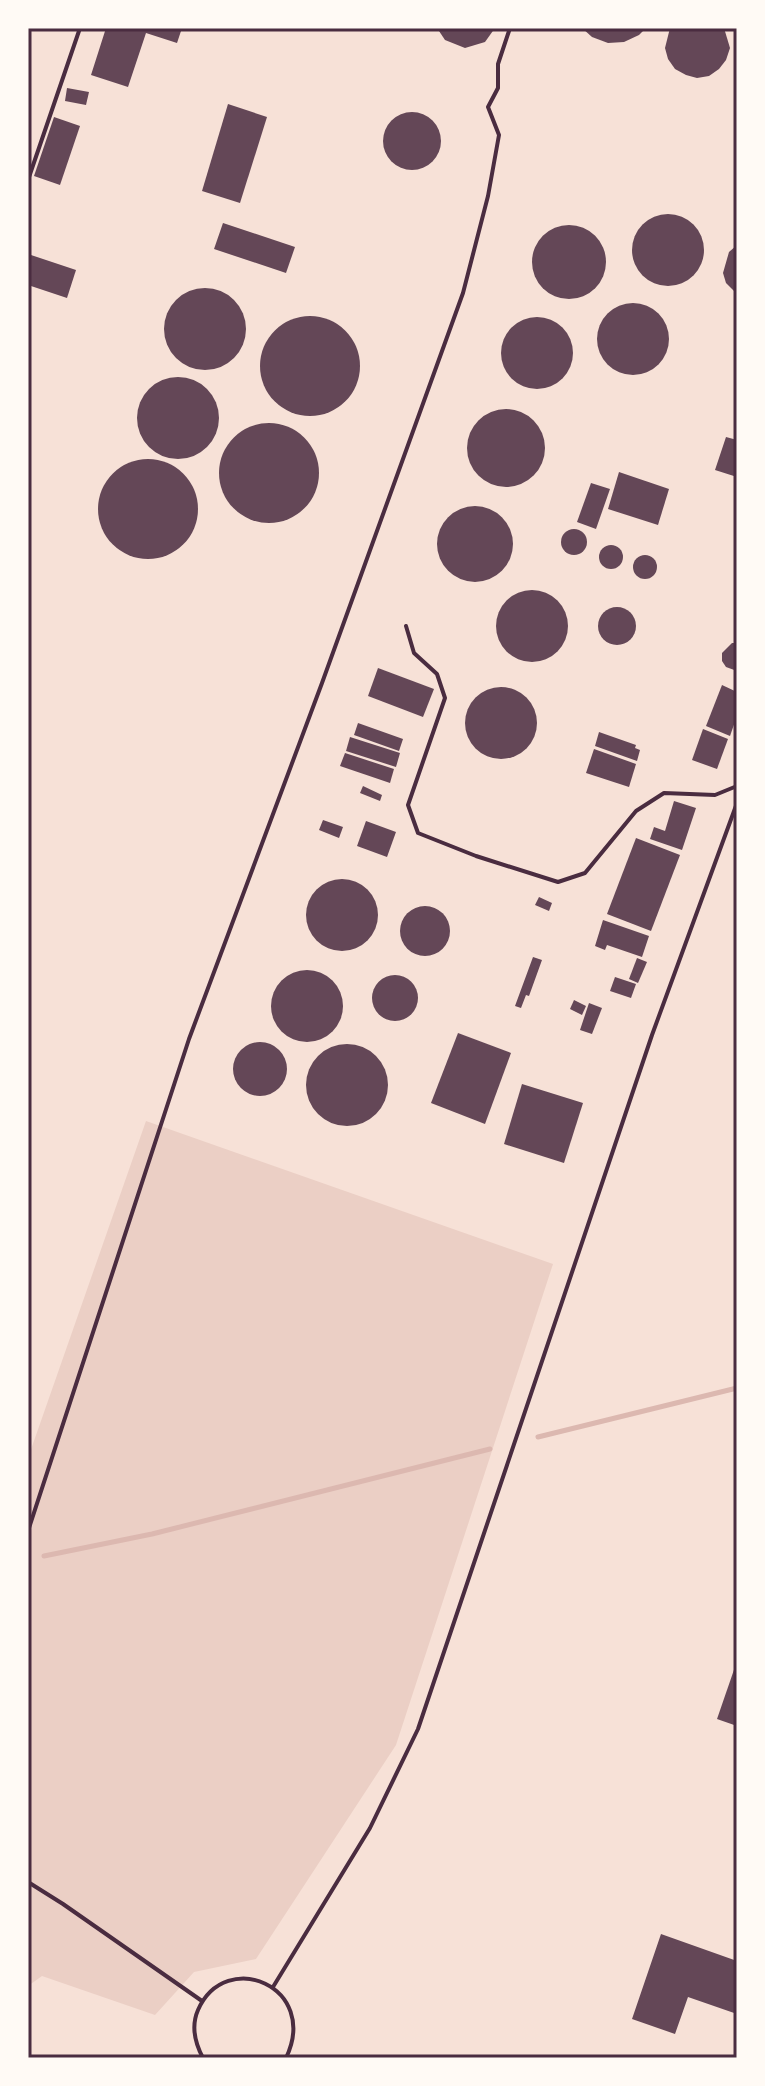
<svg xmlns="http://www.w3.org/2000/svg" width="765" height="2086" viewBox="0 0 765 2086" font-family="Figtree,sans-serif">
  <style>
    .green { fill: #ebcfc5 }
    .lines { fill: none; stroke-linecap: round; stroke-linejoin: round }
    .stream { stroke: #dcb8b0; stroke-width: 5 }
    .building { fill: #644757 }
    .service { stroke: #4a2c40; stroke-width: 4 }
    .neatline { fill: none; stroke: #4a2c40; stroke-width: 3 }
  </style>
  <rect width="100%" height="100%" fill="#f7e1d7"/>
  <path class="green" d="M146 1121 553 1264 396 1745 256 1959 194 1972 155 2015 42 1976 28 1986V1458Z"/>
  <g class="lines">
    <g class="stream">
      <path d="M538 1437 737 1388"/>
      <path d="M44 1556 152 1534 490 1449"/>
    </g>
  </g>
  <g class="building">
    <path d="M106 28H182L177 43 146 33 128 87 91 75Z"/>
    <path d="M437 28H495L485 42 465 48 445 40Z"/>
    <path d="M582 28H646L639 35 624 42 608 43 592 37Z"/>
    <path d="M670 28H724L730 48 726 60 719 69 709 76 697 78 686 75 675 69 668 59 665 48Z"/>
    <path d="M67 88 89 92 86 105 65 101Z"/>
    <path d="M228 104 267 117 240 203 202 191Z"/>
    <circle cx="412" cy="141" r="29"/>
    <path d="M54 117 80 126 60 185 34 176Z"/>
    <circle cx="668" cy="250" r="36"/>
    <path d="M223 223 295 247 286 273 214 249Z"/>
    <circle cx="569" cy="262" r="37"/>
    <path d="M737 245V294L726 283 723 273 729 252Z"/>
    <path d="M28 254 76 270 67 298 28 285Z"/>
    <circle cx="205" cy="329" r="41"/>
    <circle cx="633" cy="339" r="36"/>
    <circle cx="310" cy="366" r="50"/>
    <circle cx="537" cy="353" r="36"/>
    <circle cx="178" cy="418" r="41"/>
    <circle cx="506" cy="448" r="39"/>
    <circle cx="269" cy="473" r="50"/>
    <path d="M726 437 737 440V477L715 470Z"/>
    <circle cx="148" cy="509" r="50"/>
    <path d="M619 472 669 489 658 525 608 509Z"/>
    <path d="M591 483 610 489 596 529 577 522Z"/>
    <circle cx="475" cy="544" r="38"/>
    <circle cx="574" cy="542" r="13"/>
    <circle cx="611" cy="557" r="12"/>
    <circle cx="645" cy="567" r="12"/>
    <circle cx="532" cy="626" r="36"/>
    <circle cx="617" cy="626" r="19"/>
    <path d="M732 643H737V671L726 667 722 661V653Z"/>
    <path d="M378 668 434 689 423 717 368 696Z"/>
    <path d="M722 685 737 692V716L730 736 706 726Z"/>
    <circle cx="501" cy="723" r="36"/>
    <path d="M358 723 403 739 399 751 354 735Z"/>
    <path d="M703 729 728 739 717 769 692 760Z"/>
    <path d="M599 732 636 745 635 748 640 750 637 761 595 746Z"/>
    <path d="M350 737 400 753 396 767 346 751Z"/>
    <path d="M594 749 636 764 629 787 586 773Z"/>
    <path d="M345 753 394 769 390 783 340 766Z"/>
    <path d="M363 786 382 795 380 801 360 793Z"/>
    <path d="M674 801 696 808 682 850 650 839 654 827 665 831Z"/>
    <path d="M323 820 343 827 339 838 319 830Z"/>
    <path d="M366 821 396 832 387 857 357 846Z"/>
    <path d="M636 838 680 855 651 931 607 914Z"/>
    <circle cx="342" cy="915" r="36"/>
    <path d="M539 897 552 903 549 911 535 905Z"/>
    <circle cx="425" cy="931" r="25"/>
    <path d="M603 920 649 936 642 957 607 945 605 950 595 946Z"/>
    <path d="M533 957 542 960 529 996 526 995 521 1008 515 1006Z"/>
    <path d="M637 958 647 962 638 983 629 979Z"/>
    <circle cx="307" cy="1006" r="36"/>
    <circle cx="395" cy="998" r="23"/>
    <path d="M615 977 636 984 631 998 610 991Z"/>
    <path d="M574 1000 586 1006 582 1015 570 1009Z"/>
    <path d="M589 1003 602 1008 592 1034 580 1030Z"/>
    <path d="M458 1033 511 1053 485 1124 431 1103Z"/>
    <circle cx="260" cy="1069" r="27"/>
    <circle cx="347" cy="1085" r="41"/>
    <path d="M522 1084 583 1103 564 1163 504 1144Z"/>
    <path d="M737 1661V1726L717 1719Z"/>
    <path d="M661 1934 737 1961V2014L688 1997 675 2034 632 2019Z"/>
  </g>
  <g class="lines">
    <g class="service">
      <path d="M28 180 80 28"/>
      <path d="M406 626 414 653 437 674 445 698 408 805 418 833 476 856 558 882 585 873 636 811 664 793 715 795 737 786"/>
      <path d="M28 1531 189 1039 322 683 463 293 488 196 499 135 488 107 498 88V64L510 28"/>
      <path d="M28 1882 63 1904 202 2001"/>
      <path d="M273 1987 370 1828 418 1729 652 1035 737 803"/>
      <path d="M203 2058C195 2043 191 2026 198 2010 226 1947 320 1987 286 2058"/>
    </g>
  </g>
  <rect width="765" height="2086" fill="none" stroke="#fffaf5" stroke-width="60"/>
  <rect x="30" y="30" width="705" height="2026" class="neatline"/>
</svg>
